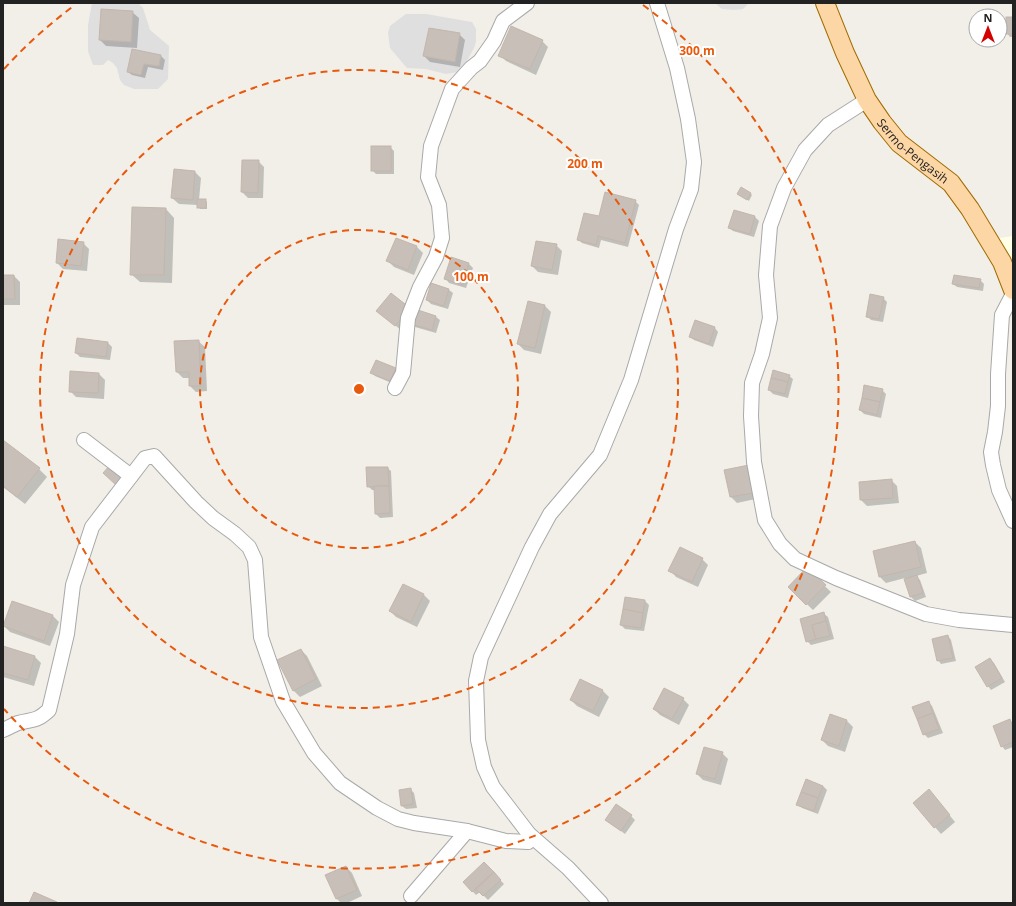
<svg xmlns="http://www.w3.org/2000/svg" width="1016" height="906" viewBox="0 0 1016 906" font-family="'Open Sans',sans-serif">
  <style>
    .residential { fill: #e0dfdf }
    .education { fill: #ffffe5 }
    .shadow { fill: #0003 }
    .building { fill: #c7bfb8; stroke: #c4b6ab }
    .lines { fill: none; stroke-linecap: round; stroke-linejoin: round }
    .minor-casing { stroke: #a9a9a9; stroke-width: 16 }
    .major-casing { stroke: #a06b00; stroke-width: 20 }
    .minor { stroke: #fff; stroke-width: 14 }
    .major { stroke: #fcd6a4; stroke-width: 18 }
    .ring { fill: none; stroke: #e8590c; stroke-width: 2; stroke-dasharray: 7 5 }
    .labels { text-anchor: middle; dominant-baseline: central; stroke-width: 4; stroke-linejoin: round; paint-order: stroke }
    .street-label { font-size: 12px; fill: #222; stroke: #fff }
    .centre { fill: #e8590c; stroke: #fff; stroke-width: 2 }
    .ring-label { font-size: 12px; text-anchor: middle; font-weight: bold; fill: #e8590c; stroke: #fff; stroke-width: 4; stroke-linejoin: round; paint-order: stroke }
  </style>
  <rect width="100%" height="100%" fill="#f2efe9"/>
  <g class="residential">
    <path d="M92 3H138L143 8 150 30 169 46 168 79 158 89H134L124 85 120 80 117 68 113 63 108 60 103 65H93L88 51V25Z"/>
    <path d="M715 3H749L743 9 734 10 722 9Z"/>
    <path d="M406 14H426L472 22 476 29V42L474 48 463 68 465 71 446 74 426 69 407 68 390 48 388 33 390 26Z"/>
  </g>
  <path class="education" d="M1013 236V278L993 239Z"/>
  <g class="shadow">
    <path d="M132 12 139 18 137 48 106 46 100 40Z"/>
    <path d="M1013 18V37H1010L1007 33Z"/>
    <path d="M459 34 465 40 460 67 430 62 424 56Z"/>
    <path d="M542 41 548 47 536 75 506 61 500 55Z"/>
    <path d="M161 56 165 60 163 70 148 67 145 78 132 75 128 72Z"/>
    <path d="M390 147 394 151V174H376L372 170Z"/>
    <path d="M258 161 264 167 263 198H248L242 192Z"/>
    <path d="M195 172 201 178 199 200H205L207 202V209H200L198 205 179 204 172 198Z"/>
    <path d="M751 194 752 195 749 201 740 195Z"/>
    <path d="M635 201 639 205 628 247 601 240 599 248 582 243 578 239 599 218Z"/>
    <path d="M166 209 174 218 172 283 140 282 131 274Z"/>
    <path d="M734 211 755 217 759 221 754 237 733 231 729 228Z"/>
    <path d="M396 239 417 247 423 253 414 275 394 267 388 261Z"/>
    <path d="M83 243 89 249 87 271 63 269 57 263Z"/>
    <path d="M556 245 562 251 558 275 538 272 532 266Z"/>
    <path d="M469 264 473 268 466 288 449 283 446 279Z"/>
    <path d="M3 276H14L20 282V305H3Z"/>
    <path d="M980 280 984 284 983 291 957 287 953 284Z"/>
    <path d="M431 284 449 290 453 293 448 309 431 304 427 300Z"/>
    <path d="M883 298 887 302 883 322 871 320 867 316Z"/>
    <path d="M545 306 551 312 541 354 524 350 518 344Z"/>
    <path d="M409 308 436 317 440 320 436 333 415 327 411 323 402 331 378 311Z"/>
    <path d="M695 321 715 328 718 332 713 347 694 340 690 336Z"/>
    <path d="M198 341 205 347 207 391 196 392 190 386V378H183L177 372Z"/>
    <path d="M108 343 112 347 110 360 80 357 76 353Z"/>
    <path d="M395 369 399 373 394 384 375 376 372 372Z"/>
    <path d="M99 374 105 380 104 399 76 397 70 391Z"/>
    <path d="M789 376 793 379 788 398 773 394 769 390Z"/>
    <path d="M882 390 886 394 881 418 864 414 860 410Z"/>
    <path d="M3 442 39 469 47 477 25 504 3 487Z"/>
    <path d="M387 468 391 471 393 517 380 518 376 514 375 490H372L368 486Z"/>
    <path d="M726 471 760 498 737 503 731 497Z"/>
    <path d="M891 480 897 486 899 503 867 506 861 500Z"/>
    <path d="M915 542 921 548 927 573 916 576 920 580 926 597 915 601 911 597 905 578 886 583 880 577Z"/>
    <path d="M702 559 708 565 698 587 676 577 670 570Z"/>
    <path d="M807 569 831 592 813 610 789 587Z"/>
    <path d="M424 595 430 601 417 627 396 617 390 611Z"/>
    <path d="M645 601 649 605 644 631 625 629 621 625Z"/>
    <path d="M824 614 828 617 834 639 811 645 807 641Z"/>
    <path d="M53 616 59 622 50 646 10 632 4 626Z"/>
    <path d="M948 636 951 640 956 661 941 664 938 660Z"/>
    <path d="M3 647 35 657 41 663 34 686 3 677Z"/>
    <path d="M301 650 307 656 322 686 300 697 294 691 279 661Z"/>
    <path d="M990 659 994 663 1005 682 991 690 988 686Z"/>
    <path d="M603 691 609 697 599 717 577 706 571 700Z"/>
    <path d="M683 699 689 705 679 725 660 715 654 709Z"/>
    <path d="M928 702 932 706 943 733 928 738 924 734Z"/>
    <path d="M1009 720 1013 723V747L1005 750 1002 746Z"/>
    <path d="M847 721 853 727 845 752 828 746 822 740Z"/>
    <path d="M722 753 728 759 721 785 703 780 697 774Z"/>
    <path d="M823 786 827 790 818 814 802 808 798 804Z"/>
    <path d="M410 789 414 793 417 808 406 809 402 806Z"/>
    <path d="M935 797 955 822 941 834 914 803Z"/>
    <path d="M631 816 635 820 625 834 606 820Z"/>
    <path d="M484 863 504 884 488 900 480 892 476 895 464 882Z"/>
    <path d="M346 867 352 873 362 896 347 903H341L337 899Z"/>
  </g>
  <g class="building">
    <path d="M101 9 133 11 131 42 99 40Z"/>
    <rect x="1006" y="17" width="7" height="17"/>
    <path d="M511 26 543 40 530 69 498 56Z"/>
    <path d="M429 28 460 33 455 62 423 56Z"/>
    <path d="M132 49 161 55 159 66 144 64 141 75 127 72Z"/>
    <rect x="371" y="146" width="20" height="25"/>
    <path d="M242 160H259L258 193 241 192Z"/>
    <path d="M174 169 195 171 193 200 171 198Z"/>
    <path d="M741 187 751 193 747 200 737 194Z"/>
    <path d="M605 192 636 200 625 243 598 236 596 245 577 240 584 213 599 216Z"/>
    <rect x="197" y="199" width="9" height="9"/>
    <path d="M132 207 166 208 164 275H130Z"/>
    <path d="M734 210 755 216 750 234 728 228Z"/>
    <path d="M396 238 417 246 408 270 386 261Z"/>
    <path d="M58 239 84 242 81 266 56 263Z"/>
    <path d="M536 241 557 244 552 270 531 266Z"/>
    <path d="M451 257 469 263 463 285 444 279Z"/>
    <path d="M3 275H14L15 299H3Z"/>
    <path d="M954 275 981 279 979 288 952 284Z"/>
    <path d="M431 283 449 289 444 306 426 300Z"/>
    <path d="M391 293 410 308 395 326 376 311Z"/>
    <path d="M870 294 884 297 879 319 866 317Z"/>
    <path d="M528 301 545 305 535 348 517 344Z"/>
    <path d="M415 309 436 316 432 330 410 324Z"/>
    <path d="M695 320 715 327 709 344 689 337Z"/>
    <path d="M77 338 108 342 106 357 75 353Z"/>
    <path d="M199 340 201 386H189V372H176L174 341Z"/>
    <path d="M376 360 396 368 390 381 370 373Z"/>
    <path d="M773 370 790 375 788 382 771 378Z"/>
    <path d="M70 371 99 373 98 393 69 392Z"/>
    <path d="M771 378 788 382 785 394 768 390Z"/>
    <path d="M864 385 883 389 880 402 862 398Z"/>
    <path d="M862 398 880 402 877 415 859 410Z"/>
    <path d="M3 440 40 468 17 497 3 486Z"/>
    <path d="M110 465 123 478 116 485 103 473Z"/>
    <path d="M749 465 754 493 730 497 724 470Z"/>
    <path d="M366 467H388L389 486 367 487Z"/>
    <path d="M892 479 893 498 860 500 859 482Z"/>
    <path d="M374 486H389L390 513 375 514Z"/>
    <path d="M915 541 921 567 879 577 873 551Z"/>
    <path d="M680 547 703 558 692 582 668 571Z"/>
    <path d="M807 567 826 585 806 605 788 587Z"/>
    <path d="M917 575 923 593 910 597 904 579Z"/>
    <path d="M403 584 424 594 411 622 389 611Z"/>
    <path d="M625 597 645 600 643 613 623 609Z"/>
    <path d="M12 601 53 615 44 641 3 626Z"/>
    <path d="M623 609 643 613 641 628 620 625Z"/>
    <path d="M824 612 826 621 812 625 816 639 806 642 800 619Z"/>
    <path d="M826 621 830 636 816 639 812 625Z"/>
    <path d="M948 635 953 658 937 661 932 639Z"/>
    <path d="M3 646 35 656 28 680 3 673Z"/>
    <path d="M301 649 316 679 293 691 277 660Z"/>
    <path d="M990 658 1002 678 987 687 975 667Z"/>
    <path d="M580 679 603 690 593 711 570 700Z"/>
    <path d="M664 688 684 698 672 719 653 709Z"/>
    <path d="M929 701 933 713 917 719 912 707Z"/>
    <path d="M933 713 939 729 923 735 917 719Z"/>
    <path d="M830 714 847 720 839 746 821 740Z"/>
    <path d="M1010 719 1013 727V742L1001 747 993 726Z"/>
    <path d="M704 747 723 752 715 779 696 774Z"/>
    <path d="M806 779 823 786 818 798 801 792Z"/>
    <path d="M411 788 413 804 401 806 399 790Z"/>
    <path d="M929 789 950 815 934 828 913 803Z"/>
    <path d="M801 792 818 798 814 811 796 805Z"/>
    <path d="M616 804 632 815 621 831 605 820Z"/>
    <path d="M484 862 494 872 472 892 463 882Z"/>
    <path d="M346 866 357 890 336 899 325 875Z"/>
    <path d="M494 872 501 880 483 896 476 889Z"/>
    <path d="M34 892 57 902 56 903H29Z"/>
  </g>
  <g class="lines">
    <g class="minor-casing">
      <g id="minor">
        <path d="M867 100 828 125 805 150 784 188 770 226 766 275 770 318 762 354 752 383 751 416 754 462 765 520 780 544 795 559 836 578 926 614 959 620 1013 625"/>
        <path d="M1013 294 1002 315 998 374V406L995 432 991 452 993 465 999 490 1013 521"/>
        <path d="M395 388 403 373 408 318 420 287 436 257 442 238 439 205 428 177 431 146 452 89 471 68 480 61 494 41 503 21 527 3"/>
        <path d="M84 440 131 476"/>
        <path d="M3 730C8 728 13 725 18 723 33 719 36 722 49 710L67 634 73 585 92 527 145 458 154 456 196 502 213 518 235 534 249 547 255 560 261 637 283 701 314 753 340 783 377 808 398 819 414 823 467 831 506 841 528 842 530 839 529 834"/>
        <path d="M411 896 467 831"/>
        <path d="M601 903 568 868 529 834 493 787 484 767 478 740 476 681 481 657 532 547 550 514 600 455 631 380 676 229 691 189 694 162 688 119 677 68 657 3"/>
      </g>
    </g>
    <g class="major-casing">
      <g id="major">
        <path id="s1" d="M825 3 845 53 867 100 882 122 899 143 951 183 970 209 1002 262 1013 290"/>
      </g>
    </g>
    <use href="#minor" class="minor"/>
    <use href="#major" class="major"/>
  </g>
  <g class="ring">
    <circle cx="359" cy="389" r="159"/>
    <circle cx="359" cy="389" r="319"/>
    <path d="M4 69A478 478 0 0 1 75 5M643 5A478 478 0 1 1 4 709"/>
  </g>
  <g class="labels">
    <g class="street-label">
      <text stroke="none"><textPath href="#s1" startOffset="175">Sermo-Pengasih</textPath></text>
    </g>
  </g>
  <circle cx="359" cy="389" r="6" class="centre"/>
  <g class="ring-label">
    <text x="697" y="55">300 m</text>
    <text x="585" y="168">200 m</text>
    <text x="471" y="281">100 m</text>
  </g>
  <rect width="1016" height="906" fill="none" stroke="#222222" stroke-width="8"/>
  <g transform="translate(988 28)"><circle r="19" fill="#ffffff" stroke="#a7a7a7"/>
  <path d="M0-3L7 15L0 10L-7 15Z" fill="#d40000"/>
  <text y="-6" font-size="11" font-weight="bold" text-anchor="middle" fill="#222222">N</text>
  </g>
</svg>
